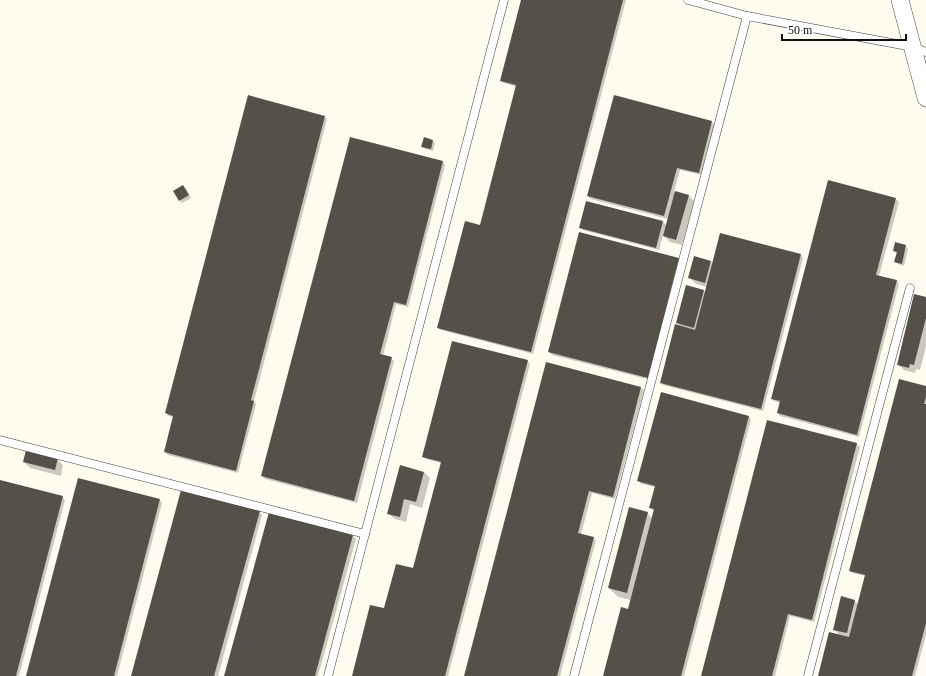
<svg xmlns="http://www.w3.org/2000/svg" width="926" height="676" viewBox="0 0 926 676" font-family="'Times New Roman',serif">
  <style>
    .shadow { fill: #0003 }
    .building { fill: #56504b }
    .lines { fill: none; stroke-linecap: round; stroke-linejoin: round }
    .lane-casing { stroke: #414141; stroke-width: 9 }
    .street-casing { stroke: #414141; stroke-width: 18 }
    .lane { stroke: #fff; stroke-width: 8 }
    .street { stroke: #fff; stroke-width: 17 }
  </style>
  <rect width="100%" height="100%" fill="#fefcef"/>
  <g class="shadow">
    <path d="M522 0H626L533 354 441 330 438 328 481 226 517 87 504 83 501 81Z"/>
    <path d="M614 97 712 122 714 125 702 175 680 170 674 192 688 195 694 201 682 245 670 242 663 235 659 250 583 230 580 227 663 222 667 226 668 219 591 199 588 196Z"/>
    <path d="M325 117 327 119 254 401 256 404 238 473 168 455 165 452 174 417 168 416 166 413Z"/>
    <path d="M351 138 443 162 445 165 408 307 396 304 383 356 391 358 394 361 357 503 265 479 262 476Z"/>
    <path d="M433 141 435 143 433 151 425 149 423 146Z"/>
    <path d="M829 181 896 199 899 202 879 276 897 281 899 284 859 437 780 416 778 413 780 403 774 401 772 398Z"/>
    <path d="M183 186 186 189 191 198 182 203 180 200Z"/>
    <path d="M580 233 679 259 682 261 651 380 552 355 549 352Z"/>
    <path d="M905 246 908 249 904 266 898 264 895 262 897 254 894 251Z"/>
    <path d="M800 255 803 258 763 411 663 385 661 383 682 327 677 323 703 291 706 293 707 287 696 284 690 278 711 262 713 264Z"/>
    <path d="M926 298V346L920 370 916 369 915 373 904 370 898 364Z"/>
    <path d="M527 361 530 364 448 676H353L385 610 414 570 442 463 426 459 423 456Z"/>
    <path d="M547 363 641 388 644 390 615 499 592 493 581 534 593 538 596 540 560 676H465Z"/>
    <path d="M926 387V635L915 676H819L841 637 834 629 842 598 855 601 858 604 866 576 853 573 850 570Z"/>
    <path d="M748 416 751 419 684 676H604L628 610 631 600 618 597 609 588 647 513 652 518 654 511 650 508 655 487 641 484 639 481Z"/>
    <path d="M768 421 857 444 860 447 814 622 790 616 775 676H702Z"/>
    <path d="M57 459 63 465 61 476 30 468 24 462Z"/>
    <path d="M424 472 430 478 422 508 410 504 406 522 395 519 388 513Z"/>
    <path d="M0 481 62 497 65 500 19 676H0Z"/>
    <path d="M160 500 162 503 117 676H27Z"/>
    <path d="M259 512 262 515 218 676H132Z"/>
    <path d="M270 513 353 536 356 539 318 676H225Z"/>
  </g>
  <g class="building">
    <path d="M521 0H623L531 352 437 328 465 221 480 225 516 85 500 81Z"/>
    <path d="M248 95 325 116 251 400 254 401 236 471 164 452 173 416 165 413Z"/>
    <path d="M614 95 712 121 699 173 677 168 664 216 587 196Z"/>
    <path d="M350 137 443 161 406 305 394 302 380 354 392 357 354 501 261 476Z"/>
    <path d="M424 137 433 140 431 149 421 147Z"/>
    <path d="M828 180 896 198 876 275 897 280 857 435 777 413 780 401 771 399Z"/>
    <path d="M183 185 189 195 179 201 173 191Z"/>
    <path d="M675 191 689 195 676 240 663 236Z"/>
    <path d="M586 201 663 221 656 248 579 228Z"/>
    <path d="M579 232 679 258 648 378 548 352Z"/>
    <path d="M720 233 801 254 761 409 660 383 675 324 695 330Z"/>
    <path d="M895 242 906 245 902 264 894 262 897 252 893 251Z"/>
    <path d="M694 256 711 261 705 283 688 278Z"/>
    <path d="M686 285 704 290 694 328 676 323Z"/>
    <path d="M914 294 926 297V318L914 365 910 364 909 368 897 365Z"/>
    <path d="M452 341 528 360 445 676H352L370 605 384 608 396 564 413 568 441 462 422 457Z"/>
    <path d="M546 362 641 387 613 497 589 491 578 533 594 537 557 676H464Z"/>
    <path d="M899 379 926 386V397L924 404H926V623L912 676H818L829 632 849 637 865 575 849 571Z"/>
    <path d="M661 392 749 416 681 676H603L621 607 628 609 654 509 649 508 655 486 637 481Z"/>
    <path d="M767 420 857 443 812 620 788 614 772 676H701Z"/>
    <path d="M26 450 58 458 55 470 23 462Z"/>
    <path d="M400 465 424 472 416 502 404 499 400 517 387 514Z"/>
    <path d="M78 478 160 499 114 676H26Z"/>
    <path d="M0 480 63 496 16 676H0Z"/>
    <path d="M181 490 260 511 214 676H131Z"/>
    <path d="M629 507 648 512 627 593 608 588Z"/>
    <path d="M269 512 353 535 315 676H224Z"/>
    <path d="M841 596 855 600 847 633 833 630Z"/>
  </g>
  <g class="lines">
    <g class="lane-casing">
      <g id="lane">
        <path d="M688 0 747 16 913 47 926 52"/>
        <path d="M0 440 365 534"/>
        <path d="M328 676 504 0"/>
        <path d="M574 676 747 16"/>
        <path d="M808 676 910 288"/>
      </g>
    </g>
    <g class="street-casing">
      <path id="street" d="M900 0 926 98"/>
    </g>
    <use href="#lane" class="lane"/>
    <use href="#street" class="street"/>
  </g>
  <path d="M782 34v6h124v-6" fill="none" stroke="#0e0e0e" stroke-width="2"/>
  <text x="788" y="34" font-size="12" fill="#0e0e0e" stroke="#ffffff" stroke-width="3" paint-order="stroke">50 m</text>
</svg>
